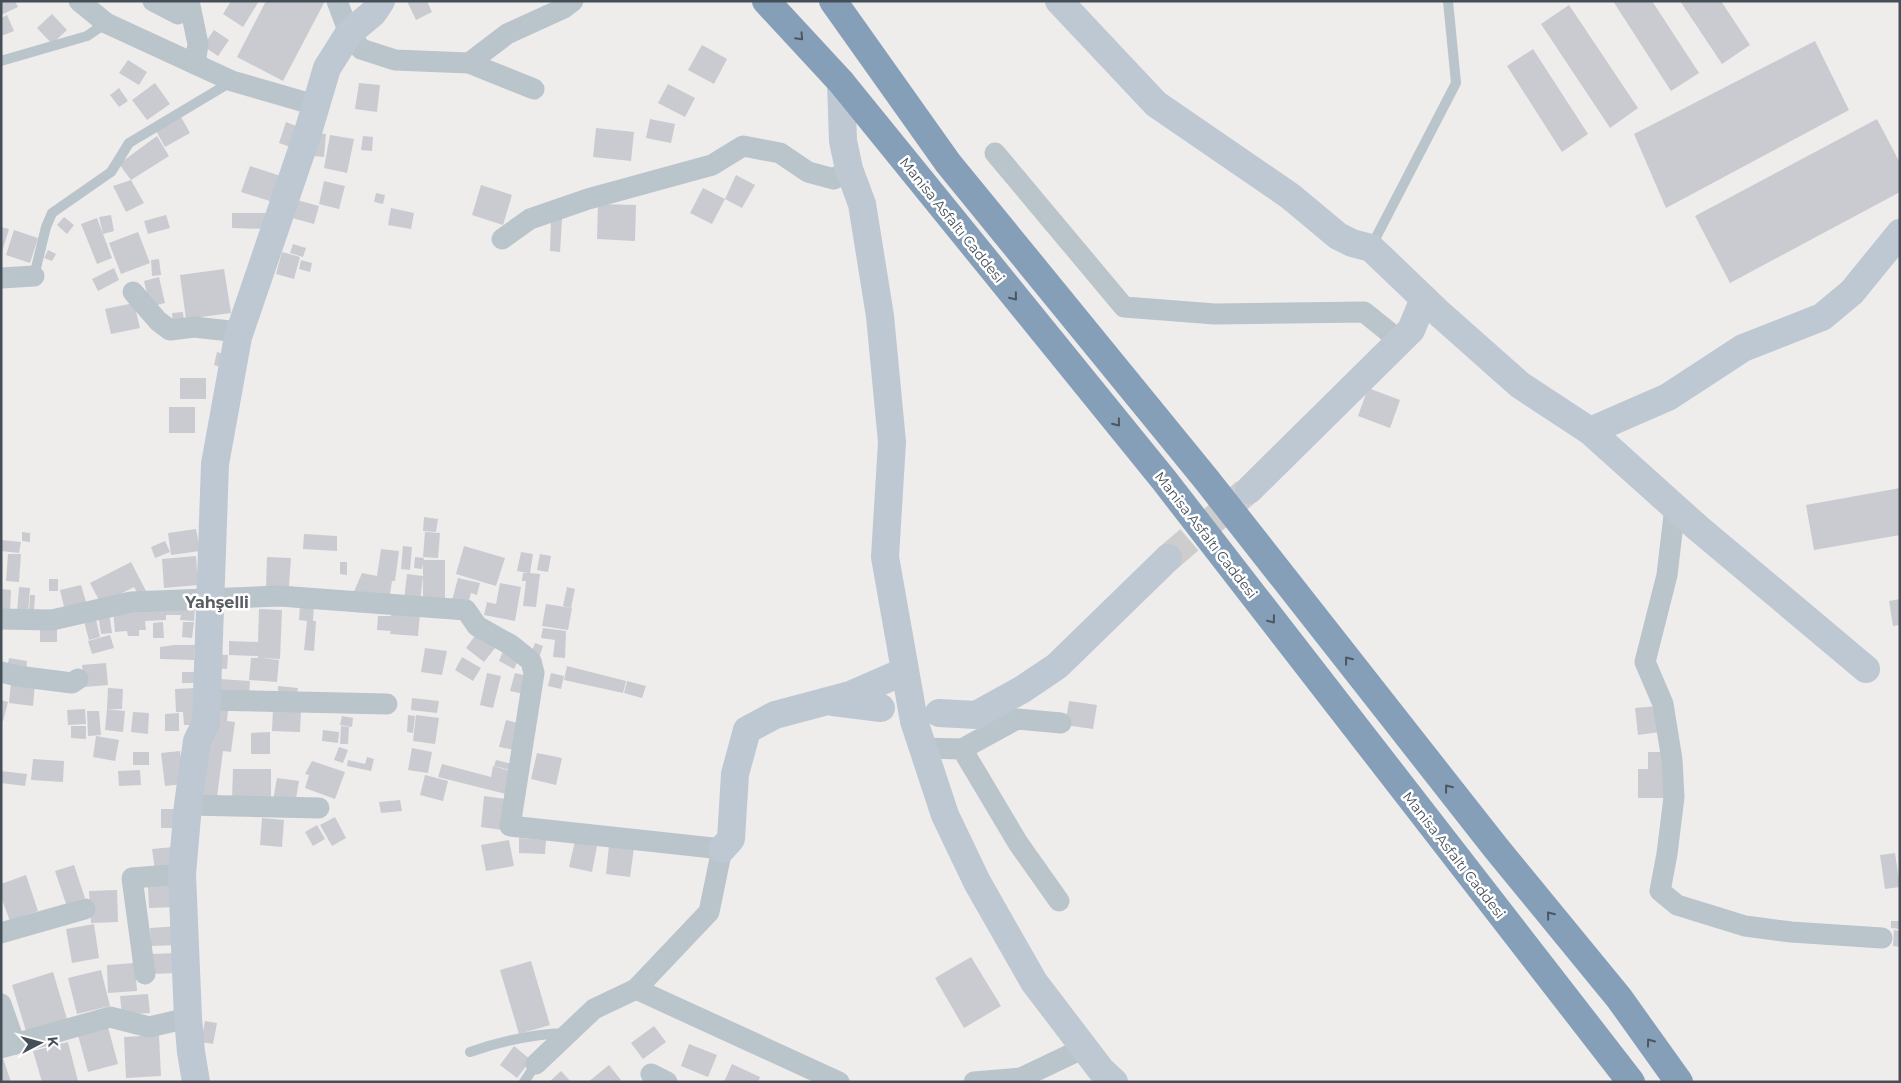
<svg xmlns="http://www.w3.org/2000/svg" width="1901" height="1083" viewBox="0 0 1901 1083" font-family="Montserrat,sans-serif">
  <style>
    .building { fill: #c9cbd1 }
    .lines { fill: none; stroke-linecap: round; stroke-linejoin: round }
    .secondary-tunnel { stroke: #cdcdce; stroke-width: 28; stroke-dasharray: 28 14; stroke-linecap: butt }
    .lane { stroke: #bac4cb; stroke-width: 10 }
    .street { stroke: #bac4cb; stroke-width: 21 }
    .secondary { stroke: #bdc8d2; stroke-width: 28 }
    .highway { stroke: #859fb9; stroke-width: 28 }
    .oneway { stroke: #4b5762 }
    .labels { text-anchor: middle; dominant-baseline: central; stroke-width: 5; stroke-linejoin: round; paint-order: stroke }
    .street-label { font-size: 14px; fill: #454f58; stroke: #fff }
    .quarter-label { font-size: 16px; font-weight: bold; fill: #595c60; stroke: #fff }
  </style>
  <rect width="100%" height="100%" fill="#efecec"/>
  <g class="building">
    <path d="M1 1H15L18 7 1 15Z"/>
    <path d="M231 1H259L243 27 223 14Z"/>
    <path d="M266 1H325L283 81 237 57Z"/>
    <path d="M407 1H427L432 12 416 20Z"/>
    <path d="M1613 1H1652L1699 73 1671 91Z"/>
    <path d="M1680 1H1721L1750 45 1722 64Z"/>
    <path d="M1569 5 1638 108 1610 128 1541 24Z"/>
    <path d="M52 14 67 30 52 44 37 28Z"/>
    <path d="M7 15 14 31 1 36V18Z"/>
    <path d="M214 30 229 40 218 56 203 46Z"/>
    <path d="M1815 41 1849 110 1666 208 1634 134Z"/>
    <path d="M702 45 727 59 714 84 688 70Z"/>
    <path d="M1533 49 1588 134 1562 152 1507 66Z"/>
    <path d="M128 60 147 72 139 85 119 73Z"/>
    <path d="M155 83 170 104 147 120 132 100Z"/>
    <path d="M359 83 380 85 377 112 355 109Z"/>
    <path d="M668 84 695 98 685 117 658 103Z"/>
    <path d="M119 88 128 101 119 107 110 95Z"/>
    <path d="M181 117 190 133 165 147 156 131Z"/>
    <path d="M650 119 675 124 671 143 646 138Z"/>
    <path d="M1877 119 1900 163V192L1730 283 1695 216Z"/>
    <path d="M286 122 301 128 293 148 279 143Z"/>
    <path d="M596 128 634 132 631 161 593 157Z"/>
    <path d="M316 133 326 134 324 157 313 156Z"/>
    <path d="M330 135 354 139 347 173 324 168Z"/>
    <path d="M157 136 169 156 131 180 119 164Z"/>
    <path d="M363 136 373 137 372 151 361 150Z"/>
    <path d="M250 166 281 176 273 202 241 192Z"/>
    <path d="M736 175 755 185 742 208 725 199Z"/>
    <path d="M131 180 144 203 126 212 113 186Z"/>
    <path d="M324 181 345 186 339 209 319 204Z"/>
    <path d="M481 185 512 195 503 225 472 215Z"/>
    <path d="M703 188 725 199 712 224 690 213Z"/>
    <path d="M376 193 385 195 383 204 374 202Z"/>
    <path d="M297 200 319 206 314 224 292 218Z"/>
    <path d="M598 204 636 205 635 241 597 239Z"/>
    <path d="M391 208 414 213 411 229 388 225Z"/>
    <path d="M232 213H268V229L232 228Z"/>
    <path d="M111 215 114 231 103 234 99 217Z"/>
    <path d="M166 215 170 228 148 234 144 221Z"/>
    <path d="M64 217 74 225 67 234 57 225Z"/>
    <path d="M97 218 112 258 97 264 81 224Z"/>
    <path d="M551 219H562L560 252 550 251Z"/>
    <path d="M1 227 9 229 2 252H1Z"/>
    <path d="M14 230 38 238 30 263 6 255Z"/>
    <path d="M138 232 150 263 121 274 109 243Z"/>
    <path d="M293 244 306 248 303 257 290 253Z"/>
    <path d="M48 250 56 254 52 261 44 258Z"/>
    <path d="M282 252 300 257 294 279 276 274Z"/>
    <path d="M159 259 161 275 152 276 151 260Z"/>
    <path d="M301 260 312 263 310 272 299 269Z"/>
    <path d="M114 268 119 280 98 291 92 279Z"/>
    <path d="M224 269 231 313 186 319 180 275Z"/>
    <path d="M159 277 165 303 150 307 144 281Z"/>
    <path d="M134 303 140 328 111 334 105 309Z"/>
    <path d="M183 312 184 323 173 324 172 313Z"/>
    <path d="M217 352 227 355 223 368 214 365Z"/>
    <rect x="180" y="378" width="26" height="21"/>
    <path d="M1368 388 1400 400 1390 428 1358 416Z"/>
    <rect x="169" y="407" width="26" height="26"/>
    <path d="M1900 488V535L1814 550 1806 505Z"/>
    <path d="M424 517 438 519 436 532 423 531Z"/>
    <path d="M196 529 200 551 171 555 168 533Z"/>
    <path d="M22 532 30 533V542L22 541Z"/>
    <path d="M425 532 440 533 438 558 423 557Z"/>
    <path d="M304 534 337 536V551L303 549Z"/>
    <path d="M1 540 21 542 19 553 1 551Z"/>
    <path d="M165 541 170 552 155 558 151 547Z"/>
    <path d="M403 546 412 547 410 570 401 569Z"/>
    <path d="M464 546 505 558 496 586 456 574Z"/>
    <path d="M381 549 399 551 395 581H392L389 601 352 596 362 573 377 576Z"/>
    <path d="M521 552 533 554 530 573 540 574 536 607 523 606 526 581H522L523 573H528L517 571Z"/>
    <path d="M8 554H21L19 582 6 581Z"/>
    <path d="M540 554 551 556 548 572 537 570Z"/>
    <path d="M196 556 198 585 164 588 162 559Z"/>
    <path d="M267 557 291 558 289 586H266Z"/>
    <path d="M415 557 424 558 422 569 414 568Z"/>
    <rect x="423" y="560" width="22" height="38"/>
    <path d="M131 562 146 591 138 595 134 587 101 604 90 583Z"/>
    <path d="M340 562H347V575L340 574Z"/>
    <path d="M407 574 423 576 420 602 404 600Z"/>
    <path d="M458 578 480 583 477 595 471 593 467 608 451 604Z"/>
    <rect x="49" y="579" width="9" height="12"/>
    <path d="M500 583 521 587 515 621 484 615 487 602 496 604Z"/>
    <path d="M81 585 87 605 65 611 60 590Z"/>
    <path d="M19 587 30 588 28 614 17 613Z"/>
    <path d="M567 587 575 589 571 608 563 606Z"/>
    <path d="M1 589 11 590 10 612 1 611Z"/>
    <path d="M30 595H35L34 611 29 610Z"/>
    <path d="M1900 599V625L1893 626 1889 601Z"/>
    <path d="M300 604 314 605 313 621H316L314 651 304 650 307 621 299 620Z"/>
    <path d="M546 604 572 608 568 630 542 626Z"/>
    <path d="M195 607 194 621 180 620 181 615H166V620L145 621 146 630H139V636H128L127 631 115 632 113 610Z"/>
    <path d="M259 609 282 610 280 659 261 658 279 660 277 682 249 680 251 658H258V656L229 655V641L258 642Z"/>
    <path d="M109 612 112 633 101 634 98 613Z"/>
    <path d="M392 612 420 613 418 636 390 634 391 631 377 630 378 616H391Z"/>
    <path d="M95 615 100 637 89 640 83 618Z"/>
    <path d="M163 622 164 638H153V623Z"/>
    <path d="M183 622H194L192 638 182 637Z"/>
    <rect x="40" y="624" width="17" height="18"/>
    <path d="M543 628 566 631 565 658 553 657 555 640 541 638Z"/>
    <path d="M477 633 495 648 484 662 466 648Z"/>
    <path d="M110 635 114 648 92 654 88 641Z"/>
    <path d="M535 643 543 646 540 655 532 651Z"/>
    <path d="M174 645H195L194 660 160 659V647Z"/>
    <path d="M425 648 447 651 442 675 421 672Z"/>
    <path d="M503 651 519 659 514 669 499 661Z"/>
    <path d="M212 654 228 655 227 669 212 668Z"/>
    <path d="M462 657 481 668 473 681 455 670Z"/>
    <path d="M9 658 27 661 26 672 7 668Z"/>
    <path d="M106 663 108 685 84 687 82 665Z"/>
    <path d="M567 666 626 681 623 693 564 680Z"/>
    <rect x="182" y="672" width="13" height="11"/>
    <path d="M487 673 501 676 493 708 480 705Z"/>
    <path d="M515 673 528 676 524 694 510 691Z"/>
    <path d="M551 673 564 676 561 689 548 686Z"/>
    <path d="M220 679 250 681 249 698 218 695Z"/>
    <path d="M627 681 646 686 642 698 624 693Z"/>
    <path d="M11 682 35 684 33 706 9 703Z"/>
    <path d="M278 686 298 688 296 700 278 698Z"/>
    <path d="M108 688 123 689 122 709H107Z"/>
    <path d="M196 688V725H184L183 712H176L175 689Z"/>
    <path d="M412 698 439 701 437 713 411 710Z"/>
    <path d="M1 700 8 702 3 721H1Z"/>
    <path d="M1069 701 1097 705 1093 729 1065 725Z"/>
    <path d="M1657 706 1660 732 1638 735 1635 708Z"/>
    <path d="M215 708 228 710 227 721 235 722 231 752 223 751 217 797 203 795Z"/>
    <path d="M85 709 86 724 68 725 67 710Z"/>
    <path d="M107 709 125 711 123 732 105 730Z"/>
    <path d="M273 709 301 711 300 732 272 731Z"/>
    <path d="M87 711H99L101 735 88 736Z"/>
    <path d="M133 712 149 713 148 734 131 732Z"/>
    <path d="M179 713V731H165V714Z"/>
    <path d="M408 715 415 716 413 733 407 732Z"/>
    <path d="M416 715 439 718 435 744 413 741Z"/>
    <path d="M342 716 353 718 352 727 340 725Z"/>
    <path d="M506 720 521 724 515 750 499 747Z"/>
    <path d="M71 726H86V739L71 738Z"/>
    <path d="M341 726 349 727 348 744H340Z"/>
    <path d="M323 730 339 732 338 743 322 741Z"/>
    <path d="M270 732V754H251V733Z"/>
    <path d="M96 736 119 740 115 761 93 757Z"/>
    <path d="M339 747 348 750 343 763 334 760Z"/>
    <path d="M412 748 432 752 428 773 408 770Z"/>
    <path d="M180 751 184 784 165 786 161 753Z"/>
    <rect x="133" y="752" width="16" height="13"/>
    <path d="M1648 752H1666V798H1638V769H1648Z"/>
    <path d="M537 753 562 758 556 785 531 779Z"/>
    <path d="M367 757 374 759 371 771 347 766 348 760 365 764Z"/>
    <path d="M33 759 64 761 63 782 31 780Z"/>
    <path d="M496 760 512 764 510 770 494 766Z"/>
    <path d="M312 761 345 772 335 799 305 788 309 775 305 774Z"/>
    <path d="M442 764 491 777 493 766 511 771 506 794 438 777Z"/>
    <path d="M233 769H271V800L232 799Z"/>
    <path d="M140 770 141 785 119 786 118 771Z"/>
    <path d="M1 771 27 774 25 786 1 783Z"/>
    <path d="M425 775 448 781 443 801 420 795Z"/>
    <path d="M277 778 299 781 295 804 273 800Z"/>
    <path d="M484 796 506 799 502 830 481 827Z"/>
    <path d="M400 800 402 811 381 813 379 802Z"/>
    <rect x="161" y="809" width="20" height="19"/>
    <path d="M335 817 346 838 332 846 320 825Z"/>
    <path d="M262 818 284 820 282 847 260 845Z"/>
    <path d="M317 825 325 839 313 846 305 832Z"/>
    <path d="M519 838 546 840 545 854 519 853Z"/>
    <path d="M509 840 514 866 486 871 481 845Z"/>
    <path d="M575 841 597 846 592 872 569 867Z"/>
    <path d="M609 845 634 848 630 877 606 874Z"/>
    <path d="M173 847 175 868 155 870 152 849Z"/>
    <path d="M1895 853 1900 887 1885 889 1880 855Z"/>
    <path d="M74 865 85 898 66 904 55 871Z"/>
    <path d="M26 875 38 911 10 921 1 897V884Z"/>
    <path d="M175 884 176 907 149 908 148 885Z"/>
    <path d="M117 890 118 922 91 923 89 891Z"/>
    <path d="M1891 921H1900V929L1891 928Z"/>
    <path d="M94 924 99 958 72 963 66 929Z"/>
    <path d="M180 926V945L151 946 150 928Z"/>
    <path d="M1894 930 1900 931V947L1893 946Z"/>
    <path d="M178 953 179 973 151 974 150 954Z"/>
    <path d="M971 957 1001 1006 964 1028 935 978Z"/>
    <path d="M531 961 550 1025 519 1034 500 970Z"/>
    <path d="M135 963 137 991 108 993 107 965Z"/>
    <path d="M101 970 110 1006 77 1014 68 978Z"/>
    <path d="M53 972 67 1019 26 1031 12 985Z"/>
    <path d="M148 994 150 1013 122 1015 120 996Z"/>
    <path d="M205 1021 217 1023 213 1044 201 1042Z"/>
    <path d="M654 1026 666 1042 643 1059 631 1043Z"/>
    <path d="M108 1027 118 1064 88 1072 78 1035Z"/>
    <path d="M159 1035 161 1076 126 1078 124 1037Z"/>
    <path d="M68 1042 78 1081 42 1082 33 1051Z"/>
    <path d="M689 1044 717 1055 708 1077 681 1066Z"/>
    <path d="M514 1046 531 1060 517 1078 500 1065Z"/>
    <path d="M3 1058 11 1082H1V1059Z"/>
    <path d="M732 1064 760 1077 758 1082H724Z"/>
    <path d="M609 1065 621 1080 619 1082H588Z"/>
    <path d="M561 1071 571 1082H549Z"/>
  </g>
  <g class="lines">
    <path class="secondary-tunnel" d="M1168 558 1246 492"/>
    <g class="lane">
      <path d="M1 61 87 36 106 23"/>
      <path d="M1371 247 1456 83 1448 1"/>
      <path d="M34 276 46 227 52 213 111 172 129 143 231 82"/>
      <path d="M470 1052C502 1041 533 1034 566 1033"/>
      <path d="M524 1082 536 1064"/>
    </g>
    <g class="street">
      <path d="M79 1 106 23 232 81 315 105"/>
      <path d="M153 1 178 14 186 1"/>
      <path d="M189 1 198 44 195 64"/>
      <path d="M337 1 349 33 361 49 395 60 469 63 534 89"/>
      <path d="M469 63 507 34 564 8 573 1"/>
      <path d="M995 153 1124 307 1215 314 1364 312 1400 341"/>
      <path d="M502 239 530 219 588 199 712 165 743 146 780 153 808 172 834 179 849 169"/>
      <path d="M1 278 34 276"/>
      <path d="M133 292 158 321 170 330 194 327 239 332"/>
      <path d="M1675 507 1667 575 1645 662 1663 704 1672 760 1674 797 1667 854 1660 891 1677 905 1745 926 1791 932 1882 938"/>
      <path d="M1 619 52 620 131 602 280 596 466 610 477 626 511 645 531 661 534 673 510 826 722 849 709 912 636 989 594 1009 536 1064"/>
      <path d="M1 672 17 676 72 683 78 679"/>
      <path d="M207 700 387 704"/>
      <path d="M923 748 962 749 1018 843 1059 901"/>
      <path d="M962 749 1017 719 1061 723"/>
      <path d="M188 805 319 808"/>
      <path d="M1 933 85 909"/>
      <path d="M145 974 132 878 182 874"/>
      <path d="M636 989 839 1082"/>
      <path d="M1 1004 15 1044"/>
      <path d="M1 1048 110 1017 149 1027 188 1018"/>
      <path d="M651 1074 667 1082"/>
      <path d="M1021 1078 1084 1048"/>
      <path d="M974 1082 1021 1078 1026 1082"/>
    </g>
    <g class="secondary">
      <path d="M1059 1 1156 104 1290 196 1338 236 1352 243 1371 248 1440 314 1520 385 1590 431 1698 528 1866 669"/>
      <path d="M841 82 843 141 849 169 862 204 880 316 892 442 885 557 914 721 945 815 977 882 1034 982 1101 1070 1114 1082"/>
      <path d="M1590 431 1668 397 1743 348 1822 317 1852 292 1900 233"/>
      <path d="M1249 490 1411 330 1424 299"/>
      <path d="M833 702 881 708"/>
      <path d="M939 713 976 715 1023 689 1057 666 1168 558"/>
      <path d="M722 849 731 839 735 774 747 730 775 715 850 695 905 671"/>
      <path d="M196 1082 191 1052 188 1018 182 874 188 805 197 741 206 723 215 464 238 337 308 132 327 68 349 33 373 13 381 1"/>
    </g>
    <g class="highway">
      <path d="M766 1 841 82 1164 480 1631 1082"/>
      <path d="M833 1 948 163 1206 479 1496 848 1619 998 1679 1082"/>
    </g>
  </g>
  <defs><path id="oneway-chevron" d="M-2-3.5L2.5 0L-2 3.5" fill="none" stroke-width="1.6" stroke-linecap="round" stroke-linejoin="round" transform="scale(1.25)"/></defs>
  <g class="oneway">
    <use href="#oneway-chevron" transform="translate(800 37) rotate(47)"/>
    <use href="#oneway-chevron" transform="translate(1014 297) rotate(51)"/>
    <use href="#oneway-chevron" transform="translate(1117 423) rotate(51)"/>
    <use href="#oneway-chevron" transform="translate(1272 620) rotate(52)"/>
    <use href="#oneway-chevron" transform="translate(1348 660) rotate(-128)"/>
    <use href="#oneway-chevron" transform="translate(1448 788) rotate(-128)"/>
    <use href="#oneway-chevron" transform="translate(1550 915) rotate(-129)"/>
    <use href="#oneway-chevron" transform="translate(1650 1042) rotate(-126)"/>
  </g>
  <g class="labels">
    <g class="street-label">
      <text transform="translate(952 220) rotate(51)">Manisa Asfaltı Caddesi</text>
      <text transform="translate(1206 535) rotate(52)">Manisa Asfaltı Caddesi</text>
      <text transform="translate(1454 855) rotate(52)">Manisa Asfaltı Caddesi</text>
    </g>
    <g class="quarter-label">
      <text x="217" y="602">Yahşelli</text>
    </g>
  </g>
  <rect width="1901" height="1083" fill="none" stroke="#454f58" stroke-width="5"/>
  <g transform="translate(40 1043) rotate(84)" stroke="#ffffff" stroke-width="4" paint-order="stroke">
  <path d="M0-4L9 19L0 12L-9 19Z" fill="#454f58"/>
  <text y="-8" font-size="14" font-weight="bold" text-anchor="middle" fill="#454f58">K</text>
  </g>
</svg>
